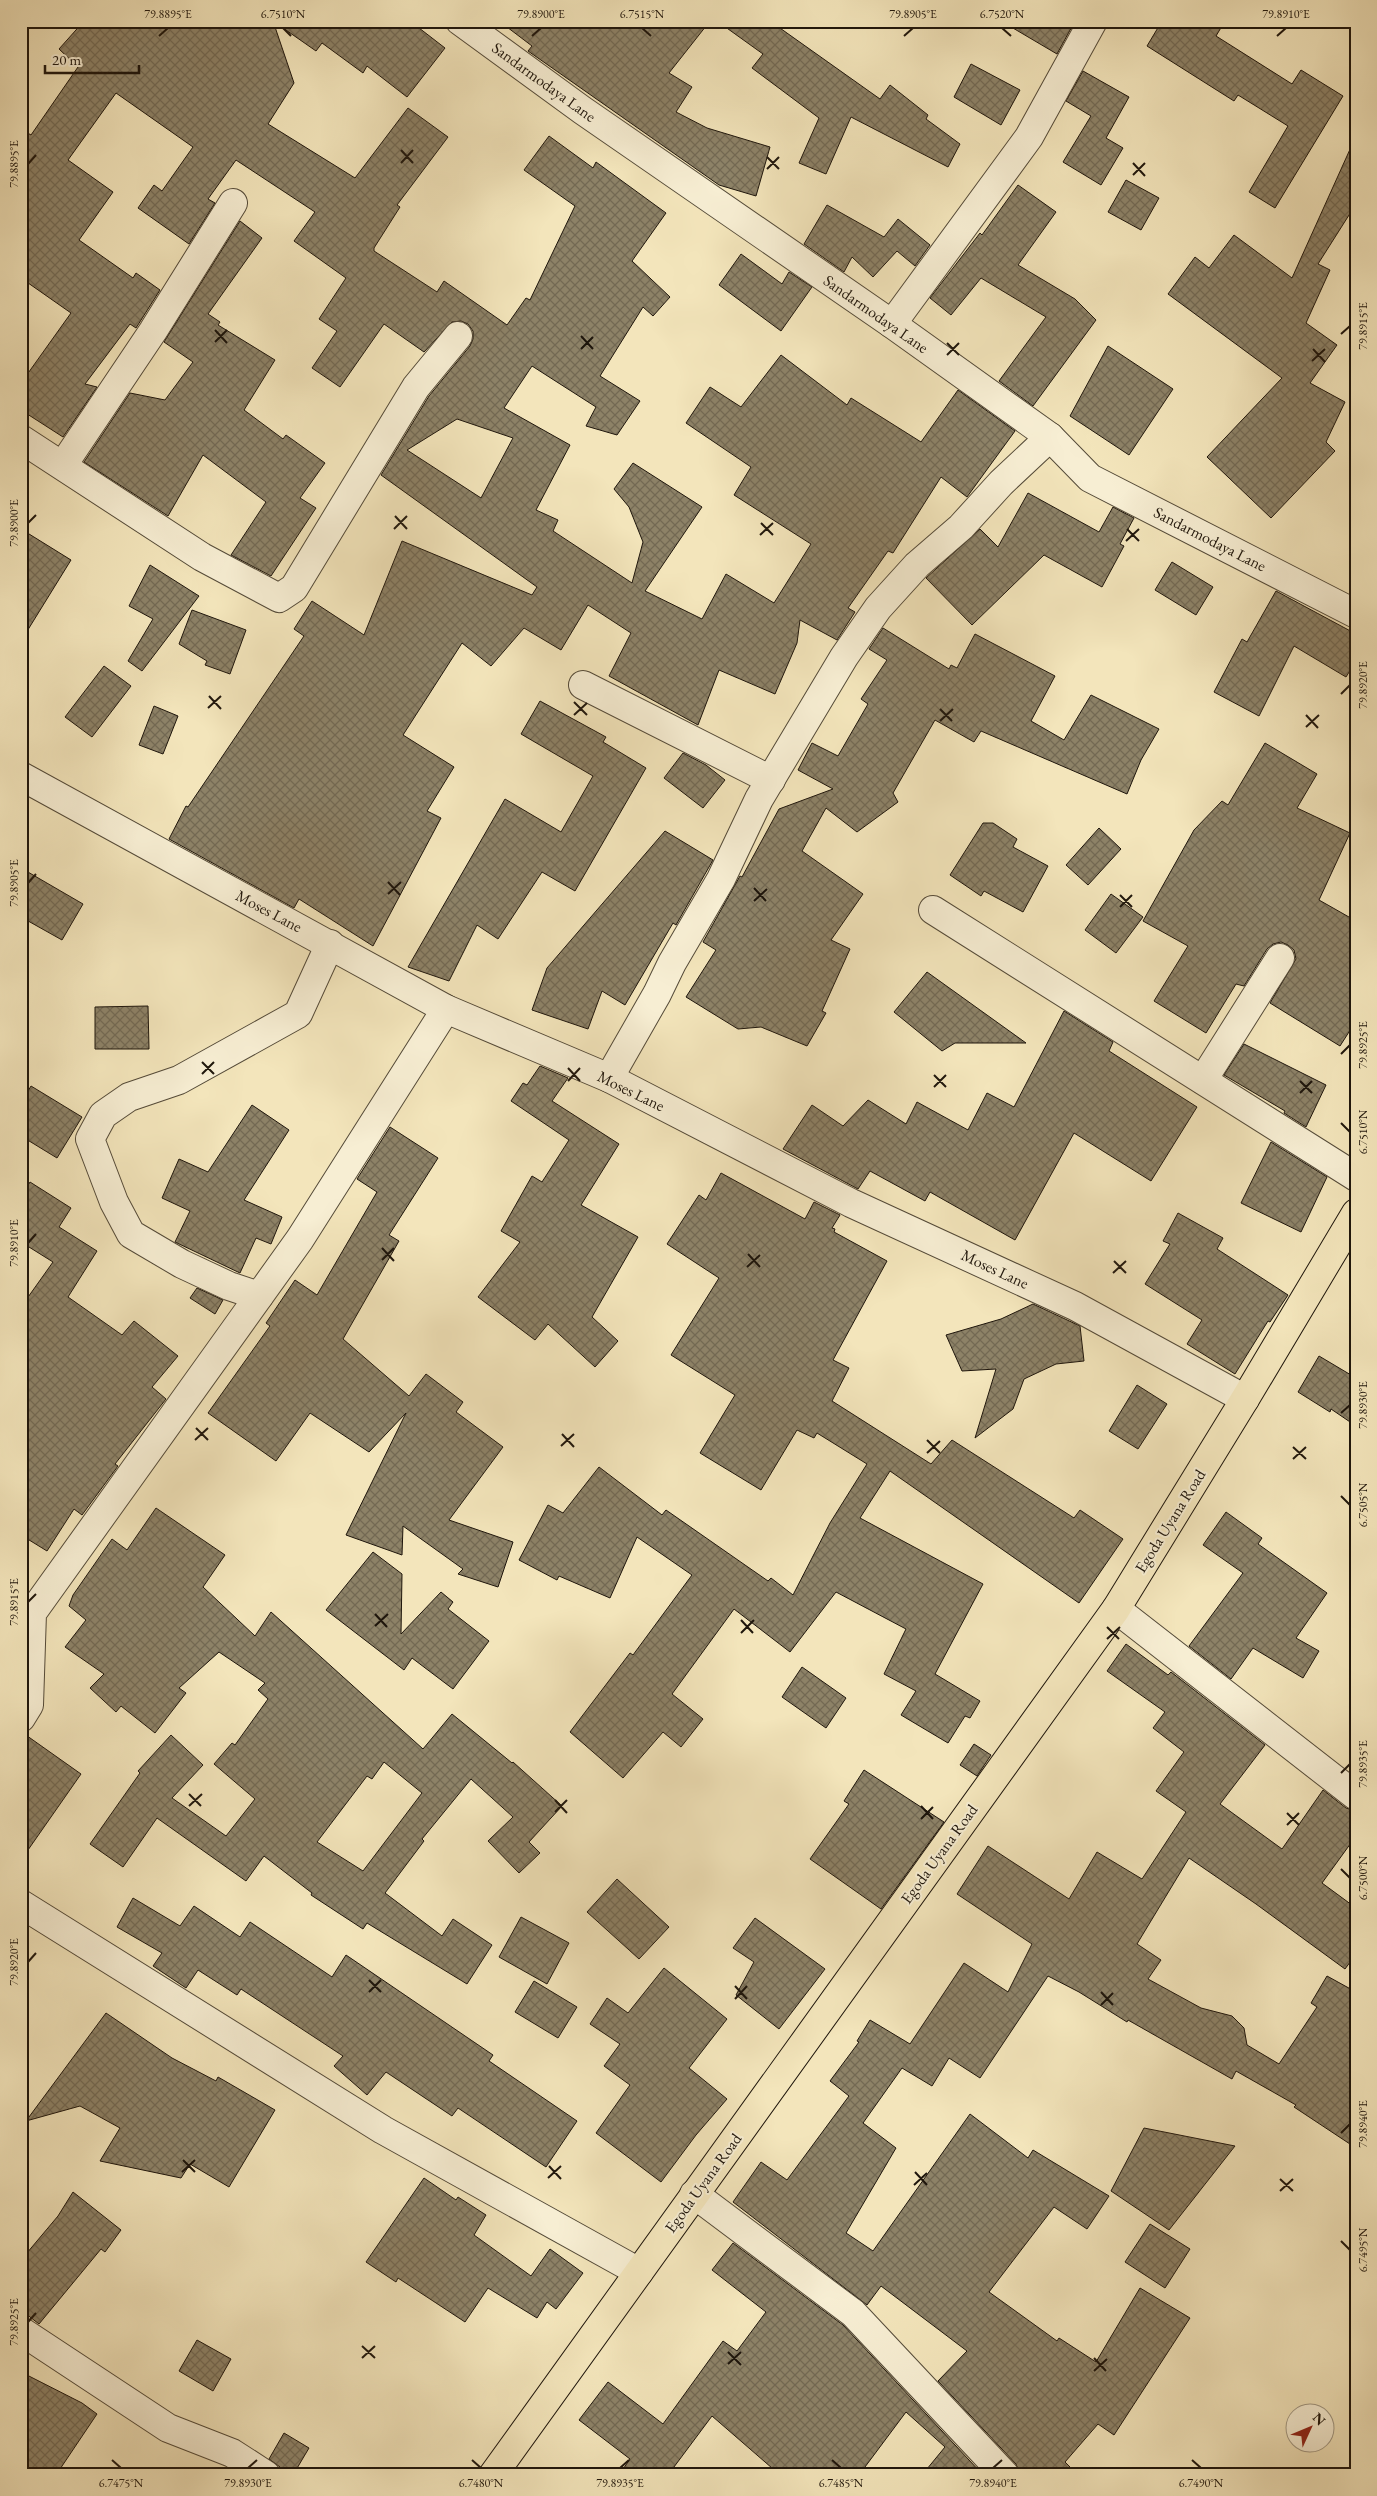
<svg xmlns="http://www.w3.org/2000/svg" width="1377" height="2496" viewBox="0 0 1377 2496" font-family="'EB Garamond',serif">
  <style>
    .building { fill: url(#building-cross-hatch); stroke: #1f160c; fill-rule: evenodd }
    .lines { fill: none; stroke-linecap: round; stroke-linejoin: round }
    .street-casing { stroke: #544a38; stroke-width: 30 }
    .primary-casing { stroke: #1f160c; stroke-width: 30 }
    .street { stroke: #f7eed3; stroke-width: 28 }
    .primary { stroke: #f3e5bb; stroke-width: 28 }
    .ticks { fill: none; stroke: #1f160c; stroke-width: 2 }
    .labels { text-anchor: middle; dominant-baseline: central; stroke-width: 4; stroke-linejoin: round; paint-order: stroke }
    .street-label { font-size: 16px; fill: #1f160c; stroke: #f7eed3 }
    .neatline { fill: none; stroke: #1f160c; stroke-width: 2 }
    .ticks-label { font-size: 12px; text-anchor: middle; fill: #1f160c }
  </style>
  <defs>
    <pattern id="building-cross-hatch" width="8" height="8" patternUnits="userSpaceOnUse" patternTransform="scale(1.25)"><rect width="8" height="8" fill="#8d8267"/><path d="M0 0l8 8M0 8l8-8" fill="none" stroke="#736953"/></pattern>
  </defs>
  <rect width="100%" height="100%" fill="#f3e5bb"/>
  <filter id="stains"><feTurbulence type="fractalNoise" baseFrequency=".004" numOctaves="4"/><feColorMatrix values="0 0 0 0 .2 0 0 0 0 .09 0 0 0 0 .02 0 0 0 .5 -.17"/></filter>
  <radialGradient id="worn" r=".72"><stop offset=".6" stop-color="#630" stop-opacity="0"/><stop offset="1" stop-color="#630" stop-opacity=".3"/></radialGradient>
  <g class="building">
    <path d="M84 21H273L294 83 268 124 355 178 408 108 448 137 397 205 400 207 374 248V251L437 292 444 281 507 325 526 298 530 300 575 206 524 170 549 136 593 168 596 162 666 213 632 261 670 297 653 316 643 307 600 376 640 401 617 435 586 426 596 407 532 366 504 408 570 445 536 510 558 520 553 531 632 583 643 542 629 507 614 489 633 463 702 507 645 591 702 619 726 574 774 603 811 544 734 495 751 467 686 423 710 387 741 407 781 355 847 405 851 398 921 442 958 390 1015 431 967 497 941 477 893 553 888 551 848 608 855 612 837 640 800 620 797 643 775 694 719 670 698 725 609 676 631 633 588 605 561 650 524 628 491 666 462 643 403 735 454 767 427 811 441 818 373 946 299 899 294 908 169 839 186 806 188 807 304 636 294 629 312 601 364 635 402 541 532 595 537 587 381 475 429 396 470 346 473 339V331L468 324 461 321 452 322 424 352 384 324 340 387 312 368 337 331 319 319 346 278 294 241 315 212 236 160 208 199 215 203 189 244 138 208 154 185 162 191 193 147 116 93 68 160 113 192 79 240 133 278 136 273 160 290 136 328 130 324 85 384 97 387 63 437 21 410V383L71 313 21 278V129L31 135 78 67 59 49ZM457 419 513 438 481 498 407 450Z"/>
    <path d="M273 21H410L445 48 407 97 367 66 363 73 322 43 316 51Z"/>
    <path d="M499 21H710L669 73 692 87 676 112 707 128 770 147 756 196 719 185 528 51 532 46Z"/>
    <path d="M717 21H770L880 99 890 85 928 115 926 119 960 144 948 167 851 117 826 174 799 163 819 118 752 68 763 54Z"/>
    <path d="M1001 21H1075L1057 54Z"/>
    <path d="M1162 21H1225L1216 36 1292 84 1301 70 1343 96 1275 208 1249 192 1288 126 1238 95 1234 101 1147 46Z"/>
    <path d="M971 64 1020 90 1001 125 954 97Z"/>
    <path d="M1083 71 1129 97 1106 138 1123 148 1101 185 1063 162 1091 116 1066 101Z"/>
    <path d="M1356 136V204L1318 264 1330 270 1306 323 1337 345 1310 383 1345 402 1326 442 1335 451 1271 518 1207 457 1282 378 1168 294 1195 257 1209 268 1234 235 1292 278Z"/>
    <path d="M1126 180 1159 198 1141 230 1108 212Z"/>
    <path d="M1018 185 1056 212 1018 265 1075 299 1096 320 1033 406 999 381 1046 317 981 278 951 315 930 298 980 233 982 235Z"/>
    <path d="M827 205 884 237 898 219 930 245 915 266 897 251 873 277 852 257 844 272 804 244Z"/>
    <path d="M240 221 262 238 208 314 220 322 218 325 275 360 244 410 283 439 286 435 325 463 300 498 316 508 271 576 231 555 266 502 203 455 168 516 84 462 130 393 165 400 193 362 164 342Z"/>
    <path d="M741 254 782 284 789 272 812 287 781 331 719 285Z"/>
    <path d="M1108 346 1173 389 1129 455 1070 416Z"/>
    <path d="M1028 493 1099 532 1113 507 1134 518 1120 544 1124 546 1102 587 1044 555 972 625 926 578 980 529 998 547Z"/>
    <path d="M21 529 71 560 21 641Z"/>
    <path d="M1172 562 1213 587 1196 615 1155 590Z"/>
    <path d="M150 565 199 596 142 671 128 661 153 619 129 606Z"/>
    <path d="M1276 591 1356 634V661L1346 677 1294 646 1259 716 1214 692 1242 639 1247 642Z"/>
    <path d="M192 610 246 630 230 674 205 665 207 661 179 644Z"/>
    <path d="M883 628 949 669 951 665 957 668 975 634 1055 676 1031 721 1064 740 1091 695 1159 729 1141 760 1127 794 981 731 974 742 935 720 893 793 898 802 857 832 826 808 802 851 863 894 831 940 850 949 822 1011 826 1013 807 1046 761 1027 738 1029 686 997 716 950 703 942 740 876 742 877 779 809 833 789 798 770 812 743 838 756 868 704 861 699 887 660 869 649Z"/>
    <path d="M104 666 131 686 92 737 65 717Z"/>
    <path d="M540 701 606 737 603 742 646 768 575 891 542 872 498 939 477 925 449 981 408 967 505 799 561 832 593 776 521 734Z"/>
    <path d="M154 706 178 716 163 754 139 745Z"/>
    <path d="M1265 743 1317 774 1297 808 1350 833 1319 900 1356 921V1021L1340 1046 1270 1003 1296 959 1294 950 1288 945 1281 942 1273 944 1267 949 1244 986 1236 984 1206 1033 1154 1001 1188 946 1143 921 1194 830 1222 801 1228 805Z"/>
    <path d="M683 753 706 765 725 780 703 808 664 778Z"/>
    <path d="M983 823H993L1017 839 1013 847 1048 866 1023 912 984 891 981 896 950 875Z"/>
    <path d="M1099 828 1121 849 1088 885 1066 865Z"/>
    <path d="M665 831 713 860 676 925 673 923 625 1005 602 991 588 1029 532 1010 547 968Z"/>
    <path d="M21 868 83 904 62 940 21 917Z"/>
    <path d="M1111 894 1143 917 1116 953 1085 930Z"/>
    <path d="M927 972 1026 1043H955L942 1051 894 1012Z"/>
    <path d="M148 1006 149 1049H95V1007Z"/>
    <path d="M1064 1011 1113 1042 1109 1051 1197 1107 1151 1181 1074 1133 1015 1240 930 1192 925 1201 870 1171 858 1189 783 1149 812 1105 843 1126 868 1100 906 1124 917 1102 968 1130 987 1093 1014 1107Z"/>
    <path d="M1244 1044 1326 1085 1306 1127 1284 1113 1285 1111 1224 1075Z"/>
    <path d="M540 1066 568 1078 552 1101 619 1144 581 1205 638 1237 592 1317 618 1341 595 1367 548 1324 535 1340 478 1297 520 1242 501 1231 532 1176 542 1182 569 1140 511 1101 523 1083 527 1085Z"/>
    <path d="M31 1086 82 1117 57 1158 21 1136V1103Z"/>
    <path d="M252 1105 289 1130 244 1200 282 1217 271 1244 256 1238 240 1273 175 1242 190 1211 162 1198 179 1159 208 1172Z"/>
    <path d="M390 1127 438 1158 389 1235 399 1241 343 1339 409 1396 426 1374 463 1402 456 1412 503 1447 449 1520 513 1542 498 1587 458 1574 463 1569 403 1526 402 1555 346 1535 406 1413 369 1452 310 1413 276 1461 208 1413 270 1326 266 1323 295 1280 317 1295 377 1192 357 1179Z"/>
    <path d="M1271 1142 1327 1177 1301 1232 1241 1203Z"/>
    <path d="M721 1173 805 1219 814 1202 840 1215 832 1228 835 1229 834 1232 887 1261 833 1360 849 1368 832 1401 931 1464 952 1440 1074 1518 1080 1510 1123 1539 1079 1603 890 1471 860 1518 983 1584 935 1674 980 1701 970 1718 965 1716 948 1743 901 1715 916 1691 884 1674 906 1629 836 1592 790 1652 734 1609 672 1694 703 1719 681 1747 663 1732 623 1778 570 1732 630 1653 633 1655 692 1575 637 1537 610 1598 559 1576 557 1580 519 1560 548 1505 563 1513 599 1467 662 1515 666 1510 768 1581 771 1578 793 1595 830 1523 867 1464 817 1433 814 1438 797 1430 761 1490 700 1453 735 1395 671 1355 719 1278 667 1244 699 1195 706 1200Z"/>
    <path d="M30 1182 71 1208 59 1227 97 1251 68 1297 122 1335 134 1321 178 1356 152 1387 166 1399 115 1464 118 1466 82 1515 74 1509 47 1551 21 1535V1307L53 1262 21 1242V1197Z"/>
    <path d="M1178 1213 1223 1238 1217 1249 1288 1295 1270 1322 1268 1321 1235 1374 1187 1344 1202 1320 1145 1284 1170 1244 1163 1241Z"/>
    <path d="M197 1288 223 1300 215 1314 190 1298Z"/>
    <path d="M1033 1304 1080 1326 1084 1361 1056 1364 1024 1379 1013 1409 975 1438 996 1369 962 1371 946 1335 1001 1319Z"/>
    <path d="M1319 1356 1356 1378V1426L1331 1409 1330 1412 1298 1392Z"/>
    <path d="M1137 1385 1167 1404 1138 1449 1109 1431Z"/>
    <path d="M156 1508 225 1555 203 1587 255 1636 271 1612 423 1749 452 1714 512 1763 513 1762 562 1806 529 1842 540 1853 519 1873 488 1841 513 1817 471 1779 422 1839 424 1841 385 1893 442 1936 453 1919 492 1945 467 1984 367 1923 363 1929 311 1895 312 1893 264 1856 246 1881 157 1818 123 1867 90 1844 140 1773 138 1771 171 1735 203 1765 172 1798 226 1836 255 1799 214 1764 232 1743 235 1745 268 1699 258 1690 265 1683 219 1652 179 1688 186 1693 155 1733 121 1706 116 1712 90 1688 104 1674 65 1647 86 1620 69 1606 73 1595 112 1539 127 1550ZM384 1762 422 1793 363 1871 317 1842 367 1776 372 1779Z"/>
    <path d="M1226 1512 1262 1538 1258 1544 1327 1593 1296 1638 1319 1651 1303 1678 1253 1648 1231 1679 1189 1646 1243 1573 1203 1545Z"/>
    <path d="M373 1552 402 1574 401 1634 441 1592 453 1602 448 1609 489 1641 453 1689 412 1658 404 1670 326 1610Z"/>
    <path d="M1126 1644 1168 1675 1171 1672 1265 1745 1220 1804 1282 1849 1323 1790 1346 1808 1356 1811V1836L1322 1883 1356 1908V1954L1345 1969 1256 1904 1189 1858 1137 1944 1161 1960 1148 1979 1201 2008 1232 2016 1244 2028 1247 2045 1279 2064 1317 2007 1311 2003 1327 1976 1356 1992V2148L1294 2107 1296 2105 1236 2071 1232 2079 1128 2020 1127 2022 1079 1992 1048 1976 980 2078 949 2058 932 2086 902 2068 863 2123 896 2148 846 2233 873 2251 970 2114 1028 2158 1033 2150 1109 2196 1087 2229 1054 2207 989 2292 1057 2341 1059 2338 1096 2362 1140 2288 1190 2318 1114 2435 1098 2424 1065 2462 1078 2475H1020L1016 2464 938 2381 967 2351 881 2286 867 2305 733 2202 761 2162 787 2180 849 2096 830 2081 859 2042 857 2041 870 2020 910 2044 964 1963 1008 1992 1032 1944 957 1894 988 1846 1069 1899 1097 1852 1142 1879 1186 1812 1156 1791 1184 1752 1153 1728 1165 1712 1107 1671Z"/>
    <path d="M802 1667 846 1698 826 1728 782 1697Z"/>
    <path d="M23 1733 81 1774 21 1860V1734Z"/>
    <path d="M974 1744 991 1755 977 1776 960 1765Z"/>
    <path d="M864 1770 944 1822 881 1909 810 1859 849 1804 844 1801Z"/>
    <path d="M617 1879 669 1927 639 1959 587 1912Z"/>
    <path d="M133 1898 180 1926 194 1906 240 1937 250 1922 332 1977 346 1955 493 2055 489 2061 577 2121 546 2167 458 2108 452 2116 386 2072 367 2095 334 2066 343 2056 241 1989 237 1995 198 1970 186 1988 153 1966 162 1953 117 1927Z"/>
    <path d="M521 1917 569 1943 547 1984 499 1957Z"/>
    <path d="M755 1918 825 1969 779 2029 736 1995 754 1962 733 1948Z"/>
    <path d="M664 1968 727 2019 689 2068 727 2099 696 2135 661 2182 596 2133 630 2085 604 2066 620 2044 590 2024 607 1998 628 2013Z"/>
    <path d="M534 1981 577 2007 558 2038 515 2012Z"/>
    <path d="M106 2013 172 2058 216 2081 218 2077 275 2110 229 2187 190 2164 181 2178 100 2161 120 2128 80 2106 26 2121Z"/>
    <path d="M1144 2128 1235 2146 1169 2230 1111 2191Z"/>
    <path d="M424 2178 456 2200 458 2197 486 2215 474 2235 531 2276 550 2249 583 2273 556 2309 547 2302 537 2318 488 2288 465 2322 398 2278 396 2282 366 2262Z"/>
    <path d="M73 2192 121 2230 105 2252 101 2249 39 2324 21 2310V2260L58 2216Z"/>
    <path d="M1150 2224 1190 2249 1165 2288 1125 2262Z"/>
    <path d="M733 2243 843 2325 983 2475H922L945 2447 906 2412 859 2475H780L712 2416 668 2475H619L630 2459 579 2420 608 2382 663 2424 723 2341 737 2351 766 2312 712 2270Z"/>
    <path d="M197 2340 231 2359 213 2391 179 2371Z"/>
    <path d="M21 2372 82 2403 97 2414 56 2475H21Z"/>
    <path d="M284 2433 309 2448 293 2475H281L280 2467 269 2459Z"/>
  </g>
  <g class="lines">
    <g class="street-casing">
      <g id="street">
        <path d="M460 21 582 110 892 324 1050 437 1090 478 1356 614"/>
        <path d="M892 324 1029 137 1093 21"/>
        <path d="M21 439 202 557 279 598 294 588 416 387 458 336"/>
        <path d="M63 465 153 331 233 203"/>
        <path d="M583 685 771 780"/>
        <path d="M21 776 446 1009 609 1078 851 1203 1075 1306 1245 1399"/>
        <path d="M933 910 1356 1177"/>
        <path d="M609 1078 657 994 672 963 721 879 759 799 844 657 878 608 917 565 961 527 1001 483 1050 437"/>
        <path d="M1203 1080 1280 958"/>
        <path d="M259 1296 229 1286 182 1264 131 1234 114 1202 90 1139 103 1115 129 1097 179 1080 298 1014 330 944"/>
        <path d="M1116 1609 1356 1796"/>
        <path d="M21 1718 29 1705 32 1613 300 1239 446 1009"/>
        <path d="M21 1904 383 2130 639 2272"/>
        <path d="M694 2194 853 2313 1005 2475"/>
        <path d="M21 2331 168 2428 232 2453 266 2475"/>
      </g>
    </g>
    <g class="primary-casing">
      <path id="primary" d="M493 2475 1116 1609 1245 1399 1356 1213"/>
    </g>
    <use href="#street" class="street"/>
    <use href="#primary" class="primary"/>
  </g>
  <path class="ticks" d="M283 28 291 36M642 28 651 36M1002 28 1011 36M159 36 168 28M532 36 541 28M904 36 913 28M1277 36 1286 28M401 150 413 163M767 157 779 169M401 163 413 150M1133 163 1145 176M28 164 36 155M767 169 779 157M1133 175 1145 163M215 330 227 343M1341 334 1350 326M581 336 593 349M215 342 227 330M947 343 959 355M581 349 593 337M1313 349 1325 362M947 355 959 343M1312 361 1325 349M395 516 407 529M28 523 36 515M761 523 773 535M394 529 407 516M1127 529 1139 541M760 535 773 523M1126 541 1139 529M1341 694 1350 685M209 696 221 709M574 702 587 715M208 708 221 696M940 709 952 721M574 715 587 703M1306 715 1318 728M940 721 953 709M1306 727 1319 715M388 882 400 895M28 883 36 874M754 888 766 901M388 894 401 882M1120 895 1132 907M754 901 767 889M1120 907 1132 895M1341 1054 1350 1045M202 1062 214 1074M568 1068 580 1081M202 1074 214 1062M934 1075 946 1087M568 1081 580 1068M1300 1081 1312 1093M934 1087 946 1075M1300 1093 1312 1081M1341 1123 1350 1132M28 1243 36 1234M382 1248 394 1261M748 1254 760 1267M382 1260 394 1248M1114 1261 1126 1273M747 1267 760 1255M1113 1273 1126 1261M1341 1413 1350 1405M196 1428 208 1440M562 1434 574 1447M195 1440 208 1428M927 1440 940 1453M561 1446 574 1434M1293 1447 1306 1459M927 1453 940 1441M1293 1459 1306 1447M1341 1496 1350 1505M28 1602 36 1594M375 1614 387 1627M741 1620 753 1633M375 1626 388 1614M1107 1627 1119 1639M741 1633 754 1620M1107 1639 1120 1627M1341 1773 1350 1764M189 1794 201 1806M555 1800 567 1813M189 1806 202 1794M921 1806 933 1819M555 1812 567 1800M1287 1813 1299 1825M921 1819 933 1807M1287 1825 1299 1813M1341 1869 1350 1878M28 1962 36 1953M369 1980 381 1992M735 1986 747 1999M369 1992 381 1980M1101 1992 1113 2005M735 1999 747 1986M1101 2005 1113 1993M1341 2133 1350 2124M183 2160 195 2172M549 2166 561 2179M182 2172 195 2160M915 2172 927 2185M548 2178 561 2166M1280 2179 1293 2191M914 2185 927 2173M1280 2191 1293 2179M1341 2241 1350 2250M28 2322 36 2313M362 2346 375 2358M728 2352 741 2365M362 2358 375 2346M1094 2358 1106 2371M728 2364 741 2352M1094 2371 1107 2359M112 2460 121 2468M472 2460 481 2468M832 2460 841 2468M1192 2460 1201 2468M248 2468 257 2460M620 2468 629 2460M993 2468 1002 2460"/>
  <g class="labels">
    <g class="street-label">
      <text transform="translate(544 82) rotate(36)">Sandarmodaya Lane</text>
      <text transform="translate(876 314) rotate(35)">Sandarmodaya Lane</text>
      <text transform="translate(1210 539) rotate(27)">Sandarmodaya Lane</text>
      <text transform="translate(269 911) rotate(28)">Moses Lane</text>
      <text transform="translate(631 1091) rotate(26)">Moses Lane</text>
      <text transform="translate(995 1269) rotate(25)">Moses Lane</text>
      <text transform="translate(1170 1521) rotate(-58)">Egoda Uyana Road</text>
      <text transform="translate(939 1854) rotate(-54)">Egoda Uyana Road</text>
      <text transform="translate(703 2183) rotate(-54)">Egoda Uyana Road</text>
    </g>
  </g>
  <rect width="1377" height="2496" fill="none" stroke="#f3e5bb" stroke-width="55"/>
  <g transform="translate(1310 2428) rotate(46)"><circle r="24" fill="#f7eed3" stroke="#a19883"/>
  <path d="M0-4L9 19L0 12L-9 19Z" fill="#8f2418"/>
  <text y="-8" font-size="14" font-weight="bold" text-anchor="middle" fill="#1f160c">N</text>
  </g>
  <path d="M45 65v8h94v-8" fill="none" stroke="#1f160c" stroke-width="2.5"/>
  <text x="52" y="65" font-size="15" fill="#1f160c" stroke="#f7eed3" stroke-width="4" paint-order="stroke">20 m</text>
  <rect x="28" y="28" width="1322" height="2440" class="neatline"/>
  <g class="ticks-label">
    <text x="168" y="18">79.8895°E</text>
    <text x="283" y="18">6.7510°N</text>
    <text x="541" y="18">79.8900°E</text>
    <text x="642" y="18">6.7515°N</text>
    <text x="913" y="18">79.8905°E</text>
    <text x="1002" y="18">6.7520°N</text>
    <text x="1286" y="18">79.8910°E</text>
    <text transform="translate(14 164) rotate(-90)" y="4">79.8895°E</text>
    <text transform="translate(1363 326) rotate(-90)" y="4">79.8915°E</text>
    <text transform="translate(14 523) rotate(-90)" y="4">79.8900°E</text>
    <text transform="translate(1363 685) rotate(-90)" y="4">79.8920°E</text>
    <text transform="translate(14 883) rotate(-90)" y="4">79.8905°E</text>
    <text transform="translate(1363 1045) rotate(-90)" y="4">79.8925°E</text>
    <text transform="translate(1363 1132) rotate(-90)" y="4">6.7510°N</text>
    <text transform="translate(14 1243) rotate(-90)" y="4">79.8910°E</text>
    <text transform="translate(1363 1405) rotate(-90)" y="4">79.8930°E</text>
    <text transform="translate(1363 1505) rotate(-90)" y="4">6.7505°N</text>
    <text transform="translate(14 1602) rotate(-90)" y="4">79.8915°E</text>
    <text transform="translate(1363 1764) rotate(-90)" y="4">79.8935°E</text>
    <text transform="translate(1363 1878) rotate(-90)" y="4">6.7500°N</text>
    <text transform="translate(14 1962) rotate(-90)" y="4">79.8920°E</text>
    <text transform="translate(1363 2124) rotate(-90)" y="4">79.8940°E</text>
    <text transform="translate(1363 2250) rotate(-90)" y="4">6.7495°N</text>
    <text transform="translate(14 2322) rotate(-90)" y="4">79.8925°E</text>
    <text x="121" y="2487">6.7475°N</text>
    <text x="248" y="2487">79.8930°E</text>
    <text x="481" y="2487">6.7480°N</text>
    <text x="620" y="2487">79.8935°E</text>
    <text x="841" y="2487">6.7485°N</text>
    <text x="993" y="2487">79.8940°E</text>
    <text x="1201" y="2487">6.7490°N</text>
  </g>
  <rect width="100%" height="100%" filter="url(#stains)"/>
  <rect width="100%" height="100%" fill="url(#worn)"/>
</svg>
